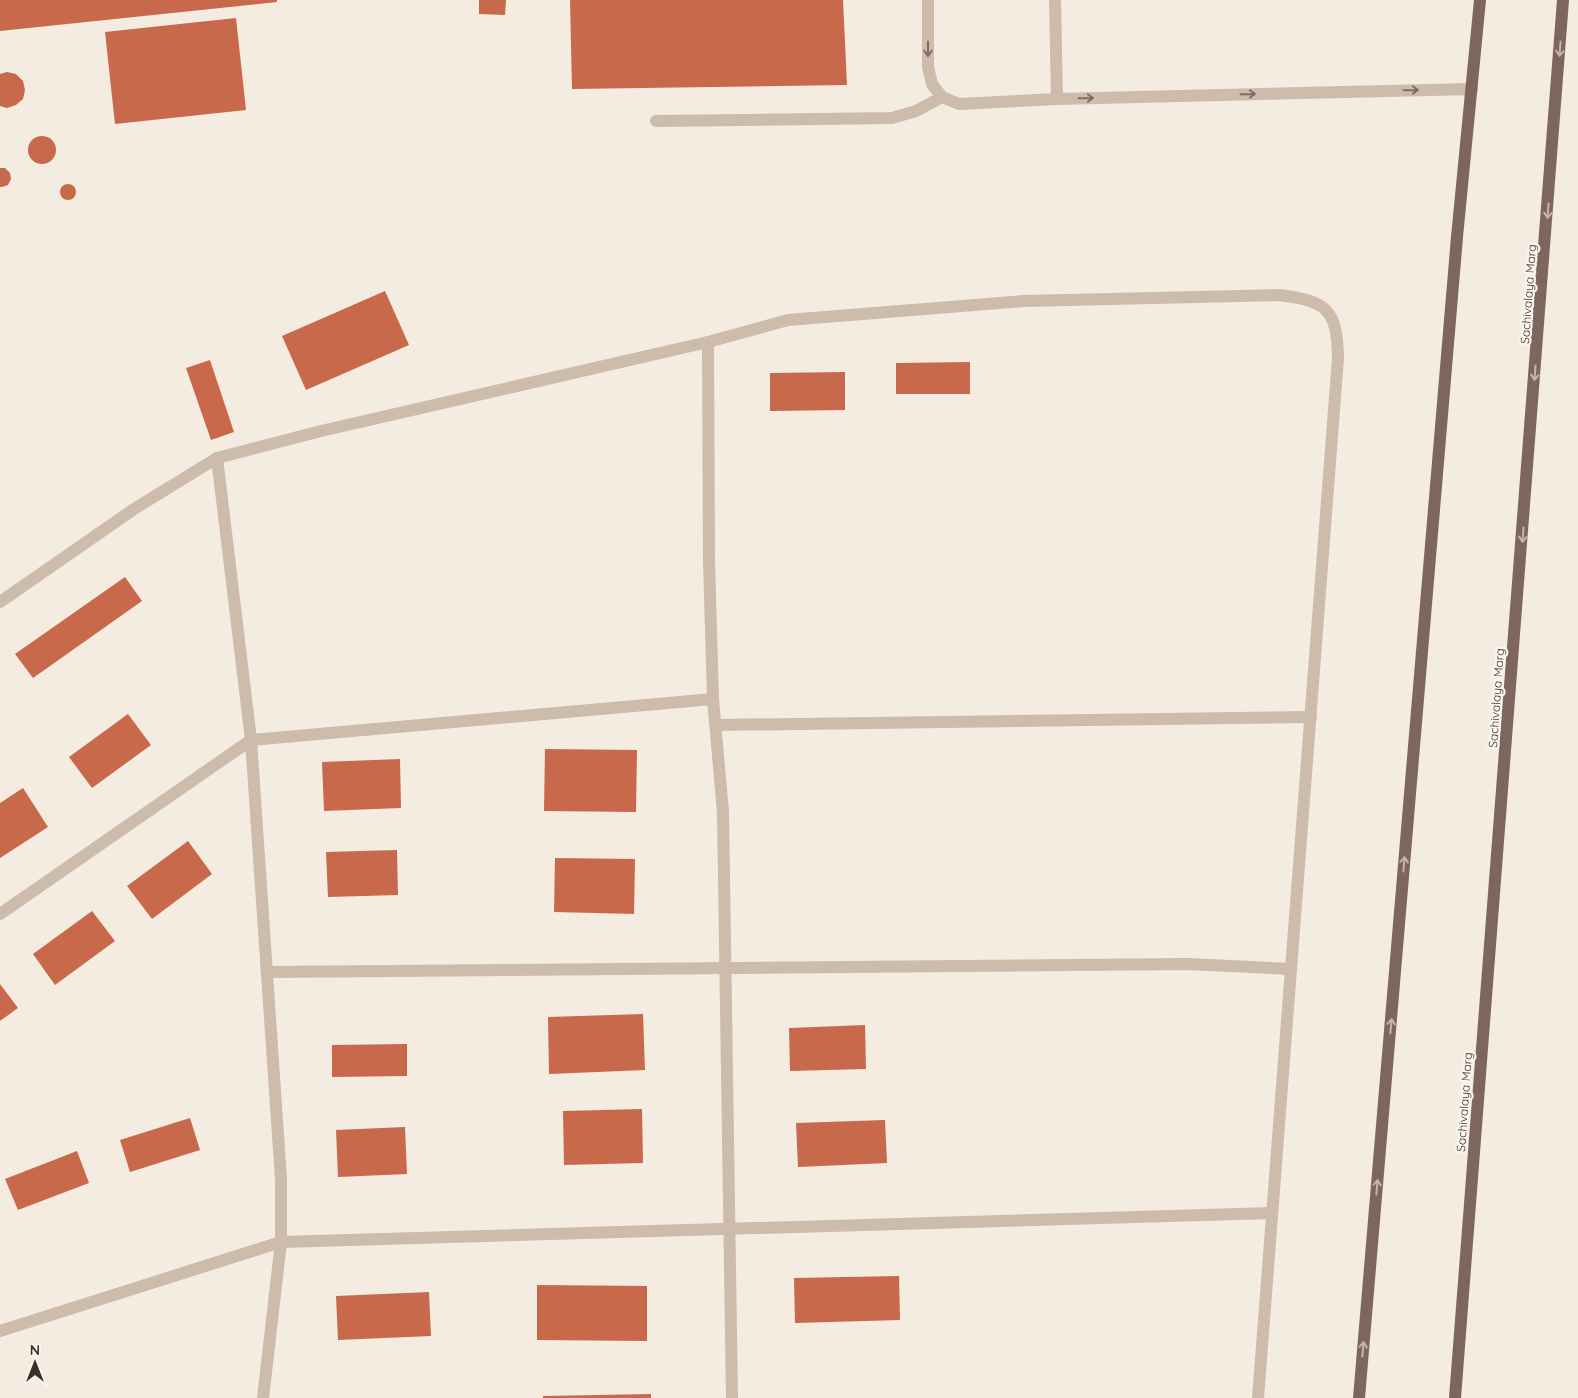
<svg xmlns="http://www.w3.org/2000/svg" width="1578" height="1398" viewBox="0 0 1578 1398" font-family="Quicksand,sans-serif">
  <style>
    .building { fill: #c8694b }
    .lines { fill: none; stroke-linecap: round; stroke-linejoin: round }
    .minor { stroke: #cdbbac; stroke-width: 12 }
    .major { stroke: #7d675c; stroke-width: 12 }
    .oneway { stroke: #7d6f65 }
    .oneway2 { stroke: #c2b5ac }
    .labels { text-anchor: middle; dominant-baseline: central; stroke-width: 4.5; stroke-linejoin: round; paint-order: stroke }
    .street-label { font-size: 12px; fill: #3b302b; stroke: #fbf5ee }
  </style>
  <rect width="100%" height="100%" fill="#f4ebe1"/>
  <g class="building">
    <path d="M0 0H277V2L0 31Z"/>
    <path d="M479 0H506L505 15 479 14Z"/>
    <path d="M570 0H843L847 85 572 89Z"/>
    <path d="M236 18 246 110 115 124 105 32Z"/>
    <path d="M7 72 16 74 23 81 25 90 23 99 16 105 7 108 0 106V74Z"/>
    <circle cx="42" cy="150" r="14"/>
    <path d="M0 168H5L10 173 11 179 8 185 2 187H0Z"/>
    <circle cx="68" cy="192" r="8"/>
    <path d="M385 291 409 345 306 390 282 336Z"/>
    <path d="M210 360 234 432 211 440 186 368Z"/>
    <path d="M970 362V394H896V363Z"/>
    <path d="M845 372V410L770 411V373Z"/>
    <path d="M125 577 142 601 33 678 15 654Z"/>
    <path d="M128 714 151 745 92 788 69 757Z"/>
    <path d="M545 749 637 750 636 812 544 811Z"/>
    <path d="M400 759 401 808 324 811 322 762Z"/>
    <path d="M23 788 48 827 0 858V803Z"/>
    <path d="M188 841 212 874 152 919 127 886Z"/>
    <path d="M397 850 398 895 328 897 326 852Z"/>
    <path d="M555 858 635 859 634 914 554 912Z"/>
    <path d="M92 911 115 941 55 985 33 954Z"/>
    <path d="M0 984 18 1008 0 1021Z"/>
    <path d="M643 1014 645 1070 549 1074 548 1017Z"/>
    <path d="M865 1025 866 1069 790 1071 789 1028Z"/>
    <path d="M407 1044V1076L332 1077V1045Z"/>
    <path d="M642 1109 643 1163 564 1165 563 1111Z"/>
    <path d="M190 1118 200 1150 130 1172 120 1140Z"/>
    <path d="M885 1120 887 1163 798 1167 796 1123Z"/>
    <path d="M405 1127 407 1174 338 1177 336 1130Z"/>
    <path d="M77 1151 89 1183 18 1210 5 1179Z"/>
    <path d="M899 1276 900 1320 795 1323 794 1278Z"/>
    <path d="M537 1285 647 1286V1341L537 1340Z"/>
    <path d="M429 1292 431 1336 338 1340 336 1296Z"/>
    <path d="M651 1394V1398H543V1396Z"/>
  </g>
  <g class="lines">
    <g class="minor">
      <path d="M928 0V67L932 84 942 97 959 104 1057 99 1472 89"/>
      <path d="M1055 0 1057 99"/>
      <path d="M656 121 892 118 916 111 942 97"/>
      <path d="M708 342 709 561 713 699 723 812 732 1398"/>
      <path d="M217 458 251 740 281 1179V1242L263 1398"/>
      <path d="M0 602 134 509 217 458 321 431 708 342 788 320 1024 301 1279 295C1327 301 1337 309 1338 358L1258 1398"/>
      <path d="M716 725 1311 717"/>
      <path d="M0 914 251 740 713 699"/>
      <path d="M267 972 1188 964 1291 969"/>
      <path d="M0 1331 281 1242 1272 1213"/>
    </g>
    <g class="major">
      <path d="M1359 1398 1457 237 1480 0"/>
      <path d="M1455 1398 1563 0"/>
    </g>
  </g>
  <defs><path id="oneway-shaft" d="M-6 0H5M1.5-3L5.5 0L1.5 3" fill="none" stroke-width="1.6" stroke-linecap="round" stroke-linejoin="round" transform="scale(1.25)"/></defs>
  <g class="oneway">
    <use href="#oneway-shaft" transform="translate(928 49) rotate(90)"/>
    <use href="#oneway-shaft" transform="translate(1411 90) rotate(-1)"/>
    <use href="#oneway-shaft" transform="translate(1248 94) rotate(-1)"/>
    <use href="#oneway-shaft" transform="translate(1086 98) rotate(-1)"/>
  </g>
  <g class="oneway2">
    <use href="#oneway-shaft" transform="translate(1560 49) rotate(94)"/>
    <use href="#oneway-shaft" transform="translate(1548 211) rotate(94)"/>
    <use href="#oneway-shaft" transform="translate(1535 373) rotate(94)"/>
    <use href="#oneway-shaft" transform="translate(1523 535) rotate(94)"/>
    <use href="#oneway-shaft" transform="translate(1404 864) rotate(-85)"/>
    <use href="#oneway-shaft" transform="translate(1391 1026) rotate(-85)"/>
    <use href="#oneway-shaft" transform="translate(1377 1187) rotate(-85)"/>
    <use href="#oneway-shaft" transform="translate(1363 1349) rotate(-85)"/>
  </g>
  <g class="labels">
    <g class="street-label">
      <text transform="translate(1528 294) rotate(-86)">Sachivalaya Marg</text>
      <text transform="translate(1496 698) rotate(-86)">Sachivalaya Marg</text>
      <text transform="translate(1464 1102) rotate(-86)">Sachivalaya Marg</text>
    </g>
  </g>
  <g transform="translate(35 1363)" stroke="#fbf5ee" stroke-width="4" paint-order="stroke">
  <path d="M0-4L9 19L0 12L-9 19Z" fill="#3b302b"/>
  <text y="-8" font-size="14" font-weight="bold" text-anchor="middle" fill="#3b302b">N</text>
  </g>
</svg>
